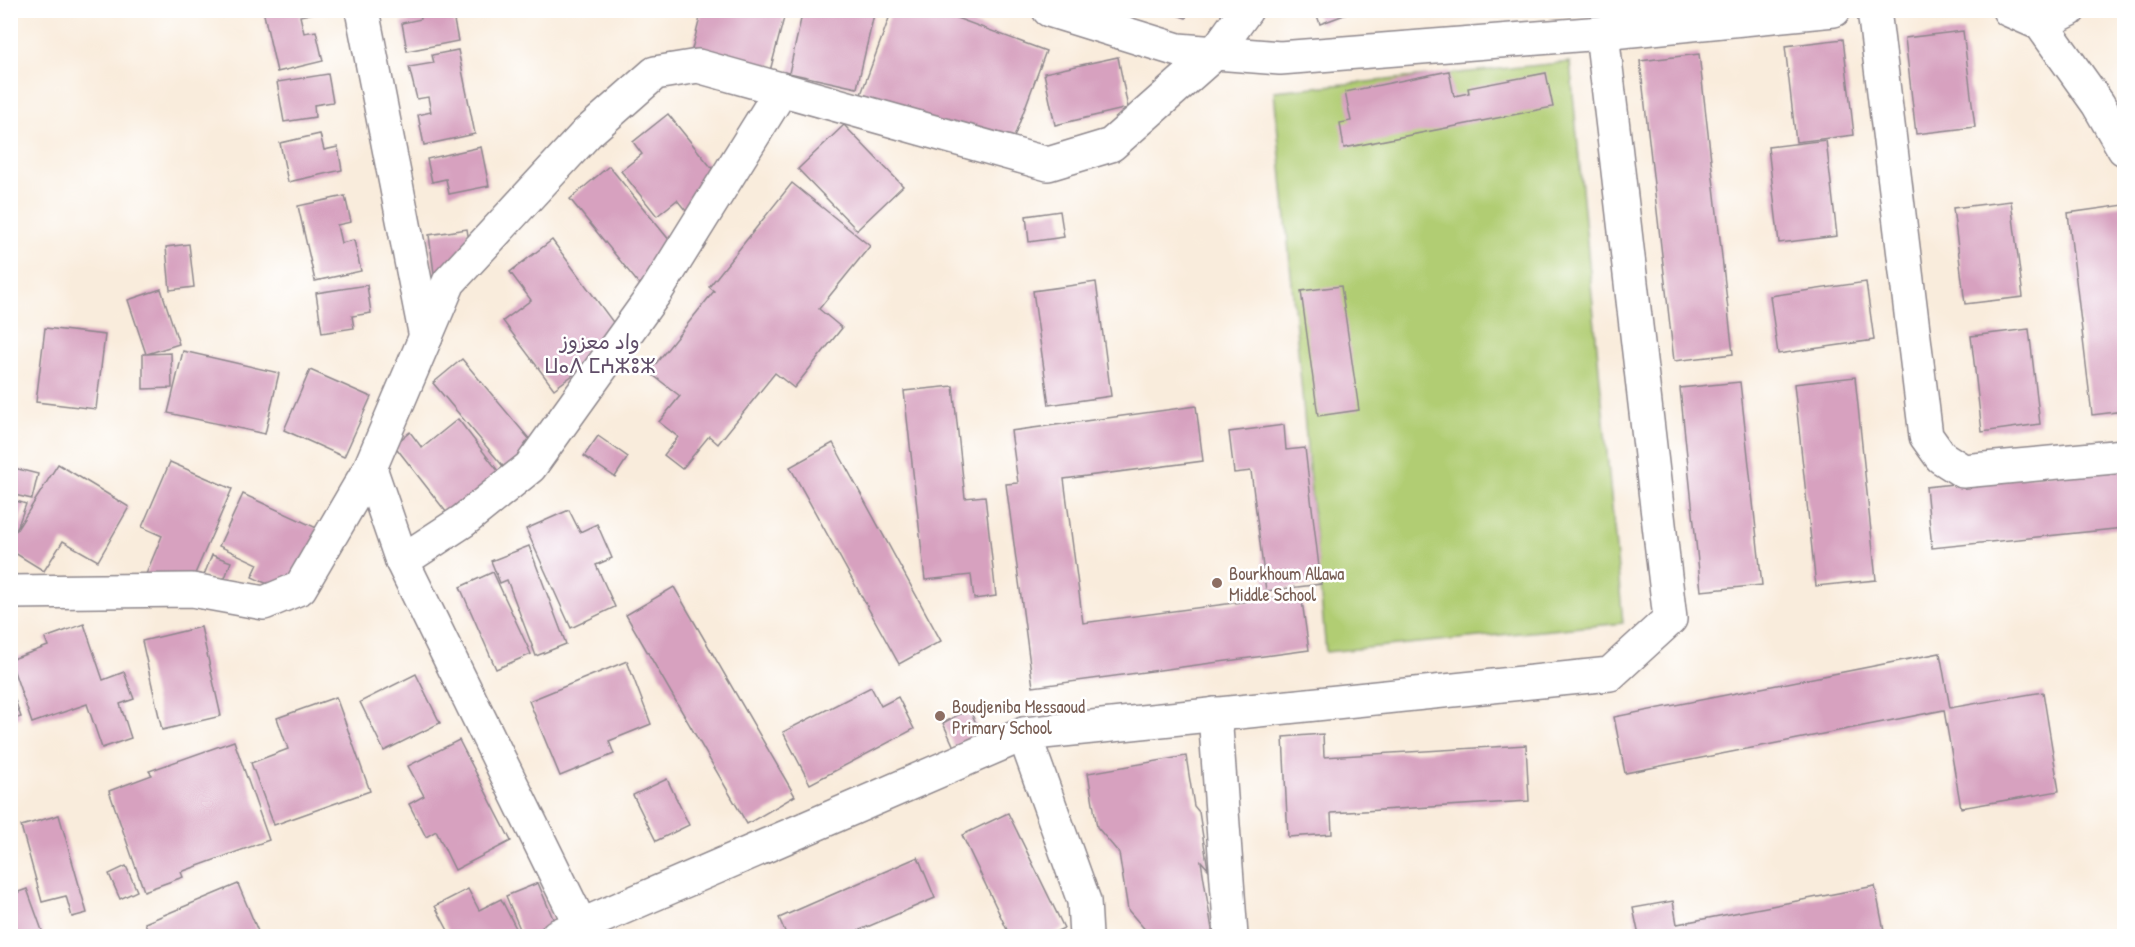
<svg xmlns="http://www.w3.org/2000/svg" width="2135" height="947" viewBox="0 0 2135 947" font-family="'Patrick Hand','Playpen Sans Arabic','Noto Sans Tifinagh',sans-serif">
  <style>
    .green { fill: #b1cd73; stroke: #6a7857; stroke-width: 1.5 }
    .building { fill: #d7a1bf }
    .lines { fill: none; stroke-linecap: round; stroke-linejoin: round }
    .minor-casing { stroke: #8e878c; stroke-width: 36 }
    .minor { stroke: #fff; stroke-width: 33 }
    .education-dot { fill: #8d6e63; stroke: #fff; stroke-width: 2 }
    .labels { text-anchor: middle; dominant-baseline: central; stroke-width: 5; stroke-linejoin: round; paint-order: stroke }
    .education-label { font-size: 18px; fill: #785e54; stroke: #fff; text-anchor: start }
    .quarter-label { font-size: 21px; fill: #614e69; stroke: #fff }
  </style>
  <rect width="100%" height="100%" fill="#fff"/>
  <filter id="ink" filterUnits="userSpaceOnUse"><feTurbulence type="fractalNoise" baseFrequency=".0167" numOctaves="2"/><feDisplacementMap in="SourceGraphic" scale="12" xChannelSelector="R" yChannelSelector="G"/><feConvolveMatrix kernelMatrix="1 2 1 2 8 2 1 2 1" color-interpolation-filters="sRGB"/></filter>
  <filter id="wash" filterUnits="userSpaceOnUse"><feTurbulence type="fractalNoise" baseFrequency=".008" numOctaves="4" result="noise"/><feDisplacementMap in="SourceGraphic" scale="24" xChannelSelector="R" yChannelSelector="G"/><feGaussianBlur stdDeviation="1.35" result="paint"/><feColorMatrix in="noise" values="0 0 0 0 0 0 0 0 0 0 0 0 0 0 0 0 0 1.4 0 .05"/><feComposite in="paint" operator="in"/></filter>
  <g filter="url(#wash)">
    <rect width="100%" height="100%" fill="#f9ecdc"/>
    <path class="green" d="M1570 62 1623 623 1326 652 1274 91Z"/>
    <g id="blocks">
      <g class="building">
        <path d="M263 10H313L314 13 300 16 304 33 316 31 323 61 277 72Z"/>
        <path d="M419 10H452L458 41 407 51 402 23 421 19Z"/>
        <path d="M702 10H786L770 71 692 49Z"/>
        <path d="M803 10H875L857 88 789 73Z"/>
        <path d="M892 10H935L1046 51 1009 151 860 97Z"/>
        <path d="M1162 10H1188L1186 18Z"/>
        <path d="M1315 10H1355V11L1320 24Z"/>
        <path d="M1963 31 1975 127 1916 134 1905 38Z"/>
        <path d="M1843 39 1854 135 1796 142 1785 46Z"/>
        <path d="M458 50 475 134 424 145 418 115 431 112 428 97 417 99 409 67 434 63 432 55Z"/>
        <path d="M1699 54 1733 354 1674 361 1640 61Z"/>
        <path d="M1118 57 1128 108 1055 125 1044 73Z"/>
        <path d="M1449 71 1454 96 1469 93 1468 88 1546 73 1553 107 1344 148 1340 123 1351 121 1345 92Z"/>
        <path d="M328 74 333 102 314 105 315 117 284 122 277 82Z"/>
        <path d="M668 114 723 182 686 211 677 200 657 216 621 171 642 154 633 142Z"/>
        <path d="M844 125 903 186 857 230 798 169Z"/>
        <path d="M320 134 324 150 338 147 342 170 288 182 280 143Z"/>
        <path d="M1826 140 1837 236 1779 243 1768 147Z"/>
        <path d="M481 147 489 186 449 194 446 179 432 182 427 159Z"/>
        <path d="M609 166 679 252 639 284 570 199Z"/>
        <path d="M792 183 870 246 819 309 842 328 794 388 775 373 718 444 709 436 682 469 664 455 678 437 659 422 680 396 649 372 714 291 709 287Z"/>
        <path d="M345 196 351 222 337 225 341 243 354 240 361 271 315 281 298 206Z"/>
        <path d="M2011 201 2023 297 1965 304 1953 208Z"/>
        <path d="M2124 205V411L2092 415 2068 213Z"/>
        <path d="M1060 211 1064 237 1029 242 1026 216Z"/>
        <path d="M467 229 473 267 434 273 429 235Z"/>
        <path d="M552 240 624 337 554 389 503 321 531 300 510 272Z"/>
        <path d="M189 244 194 287 170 290 166 247Z"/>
        <path d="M1096 282 1111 396 1049 405 1033 291Z"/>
        <path d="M1866 282 1874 340 1778 354 1770 296Z"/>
        <path d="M367 285 371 313 352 316 354 328 322 333 316 293Z"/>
        <path d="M1341 286 1359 410 1318 416 1301 291Z"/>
        <path d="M161 289 179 344 147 354 171 353 172 388 143 389V354H146L128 300Z"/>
        <path d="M45 328 105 335 96 409 36 402Z"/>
        <path d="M2029 329 2040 424 1982 432 1971 336Z"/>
        <path d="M183 351 279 373 265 434 168 413Z"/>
        <path d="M462 359 536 447 507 471 433 383Z"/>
        <path d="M310 370 371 397 344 457 284 430Z"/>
        <path d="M1855 377 1876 580 1816 586 1794 384Z"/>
        <path d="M1740 382 1762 585 1701 591 1680 388Z"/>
        <path d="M953 386 965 498 985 496 996 596 974 599 971 575 925 580 904 391Z"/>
        <path d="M1196 406 1203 461 1064 479 1083 623 1301 594 1309 650 1033 687 1006 484 1018 483 1011 431Z"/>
        <path d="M458 419 502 476 450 517 394 445 410 432 422 448Z"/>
        <path d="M1284 425 1286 450 1305 448 1321 584 1266 591 1251 471 1234 473 1229 432Z"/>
        <path d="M598 436 628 457 615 477 584 456Z"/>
        <path d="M833 443 941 641 899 664 790 467Z"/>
        <path d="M170 462 232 489 187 592 146 574 162 536 142 527Z"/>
        <path d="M58 464 129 507 98 561 63 541 44 571 10 550V499L26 504 16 531Z"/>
        <path d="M2124 466V528L1932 548 1926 487Z"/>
        <path d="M10 467 38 474 32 499 10 494Z"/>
        <path d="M243 494 321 530 292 595 252 577 258 564 219 546Z"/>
        <path d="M569 510 580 532 597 524 612 558 596 565 615 607 571 628 526 529Z"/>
        <path d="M529 546 566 644 536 656 507 580 500 583 491 561Z"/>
        <path d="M212 555 231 562 223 583 204 575Z"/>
        <path d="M493 572 531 654 496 669 460 587Z"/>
        <path d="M674 587 795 796 747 824 626 615Z"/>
        <path d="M84 624 103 680 124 672 134 699 120 704 131 738 102 748 87 704 32 723 10 660 48 646 45 638Z"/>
        <path d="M201 627 221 716 162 730 142 641Z"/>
        <path d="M1940 653 1950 708 2043 692 2059 791 1961 808 1944 710 1625 773 1614 717Z"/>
        <path d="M627 661 651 724 609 741 614 754 560 776 529 701Z"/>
        <path d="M416 674 440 723 384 751 360 702Z"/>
        <path d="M10 686 21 717 10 720Z"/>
        <path d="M871 687 881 706 898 697 914 729 810 784 783 732Z"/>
        <path d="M336 697 370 791 274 825 251 763 288 749 277 718Z"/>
        <path d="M969 709 981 733 954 747 943 723Z"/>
        <path d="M1323 734 1324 757 1526 745 1529 801 1331 813 1332 834 1288 837 1283 737Z"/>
        <path d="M459 740 511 841 455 870 436 831 426 837 409 804 424 796 408 766Z"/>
        <path d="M234 741 269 840 181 872 183 877 144 891 109 791 152 775 149 771Z"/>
        <path d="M1186 756 1194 806 1199 812 1208 869 1201 861 1213 936H1144L1148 933 1128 910 1119 853 1097 827 1088 773Z"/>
        <path d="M667 779 689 825 656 841 633 795Z"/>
        <path d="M1008 813 1064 928 1047 936H1010L962 835Z"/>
        <path d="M59 815 87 913 72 917 66 896 42 902 21 826Z"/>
        <path d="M918 857 935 898 846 936H787L779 918Z"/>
        <path d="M126 866 137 891 120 899 109 874Z"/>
        <path d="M538 883 557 928 537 936H523L506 896Z"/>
        <path d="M238 884 260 936H150L145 923Z"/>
        <path d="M1875 886 1885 936H1639L1633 908 1673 901 1677 924Z"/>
        <path d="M27 889 44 936H10V895Z"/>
        <path d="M468 889 479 910 501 899 520 936H451L435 906Z"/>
      </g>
    </g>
  </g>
  <g filter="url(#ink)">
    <use href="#blocks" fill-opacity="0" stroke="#8e878c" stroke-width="1.5"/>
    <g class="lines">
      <g class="minor-casing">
        <g id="minor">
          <path d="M362 10 426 337"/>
          <path d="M1049 10 1178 50 1280 58 1602 33 1834 10"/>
          <path d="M1874 10 1926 436 1941 457 1963 471 2124 456"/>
          <path d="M2009 10 2041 24 2098 104 2124 149"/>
          <path d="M2041 24 2069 10"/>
          <path d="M370 468 402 561 581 926"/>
          <path d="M402 561 463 521 530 467 657 290 782 89"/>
          <path d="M10 592 192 590 264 603 300 588 370 468 449 282 587 133 655 73 698 66 1048 164 1111 145 1215 53 1246 10"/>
          <path d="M1215 714 1231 936"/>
          <path d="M1024 734 1084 901 1086 936"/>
          <path d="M557 936 1024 734 1610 674 1670 619 1602 33"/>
        </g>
      </g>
      <use href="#minor" class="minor"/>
    </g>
  </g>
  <g class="education-dot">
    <circle cx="1217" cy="583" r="6"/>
    <circle cx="940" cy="716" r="6"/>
  </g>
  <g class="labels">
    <g class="education-label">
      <text x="1229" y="573">Bourkhoum Allawa<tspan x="1229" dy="21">Middle School</tspan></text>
      <text x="952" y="706">Boudjeniba Messaoud<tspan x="952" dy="21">Primary School</tspan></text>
    </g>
    <g class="quarter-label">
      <text x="600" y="341">واد معزوز<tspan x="600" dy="24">ⵡⴰⴷ ⵎⵄⵣⵓⵣ</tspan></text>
    </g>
  </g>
  <rect width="2135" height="947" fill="none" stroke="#fff" stroke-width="36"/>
</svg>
